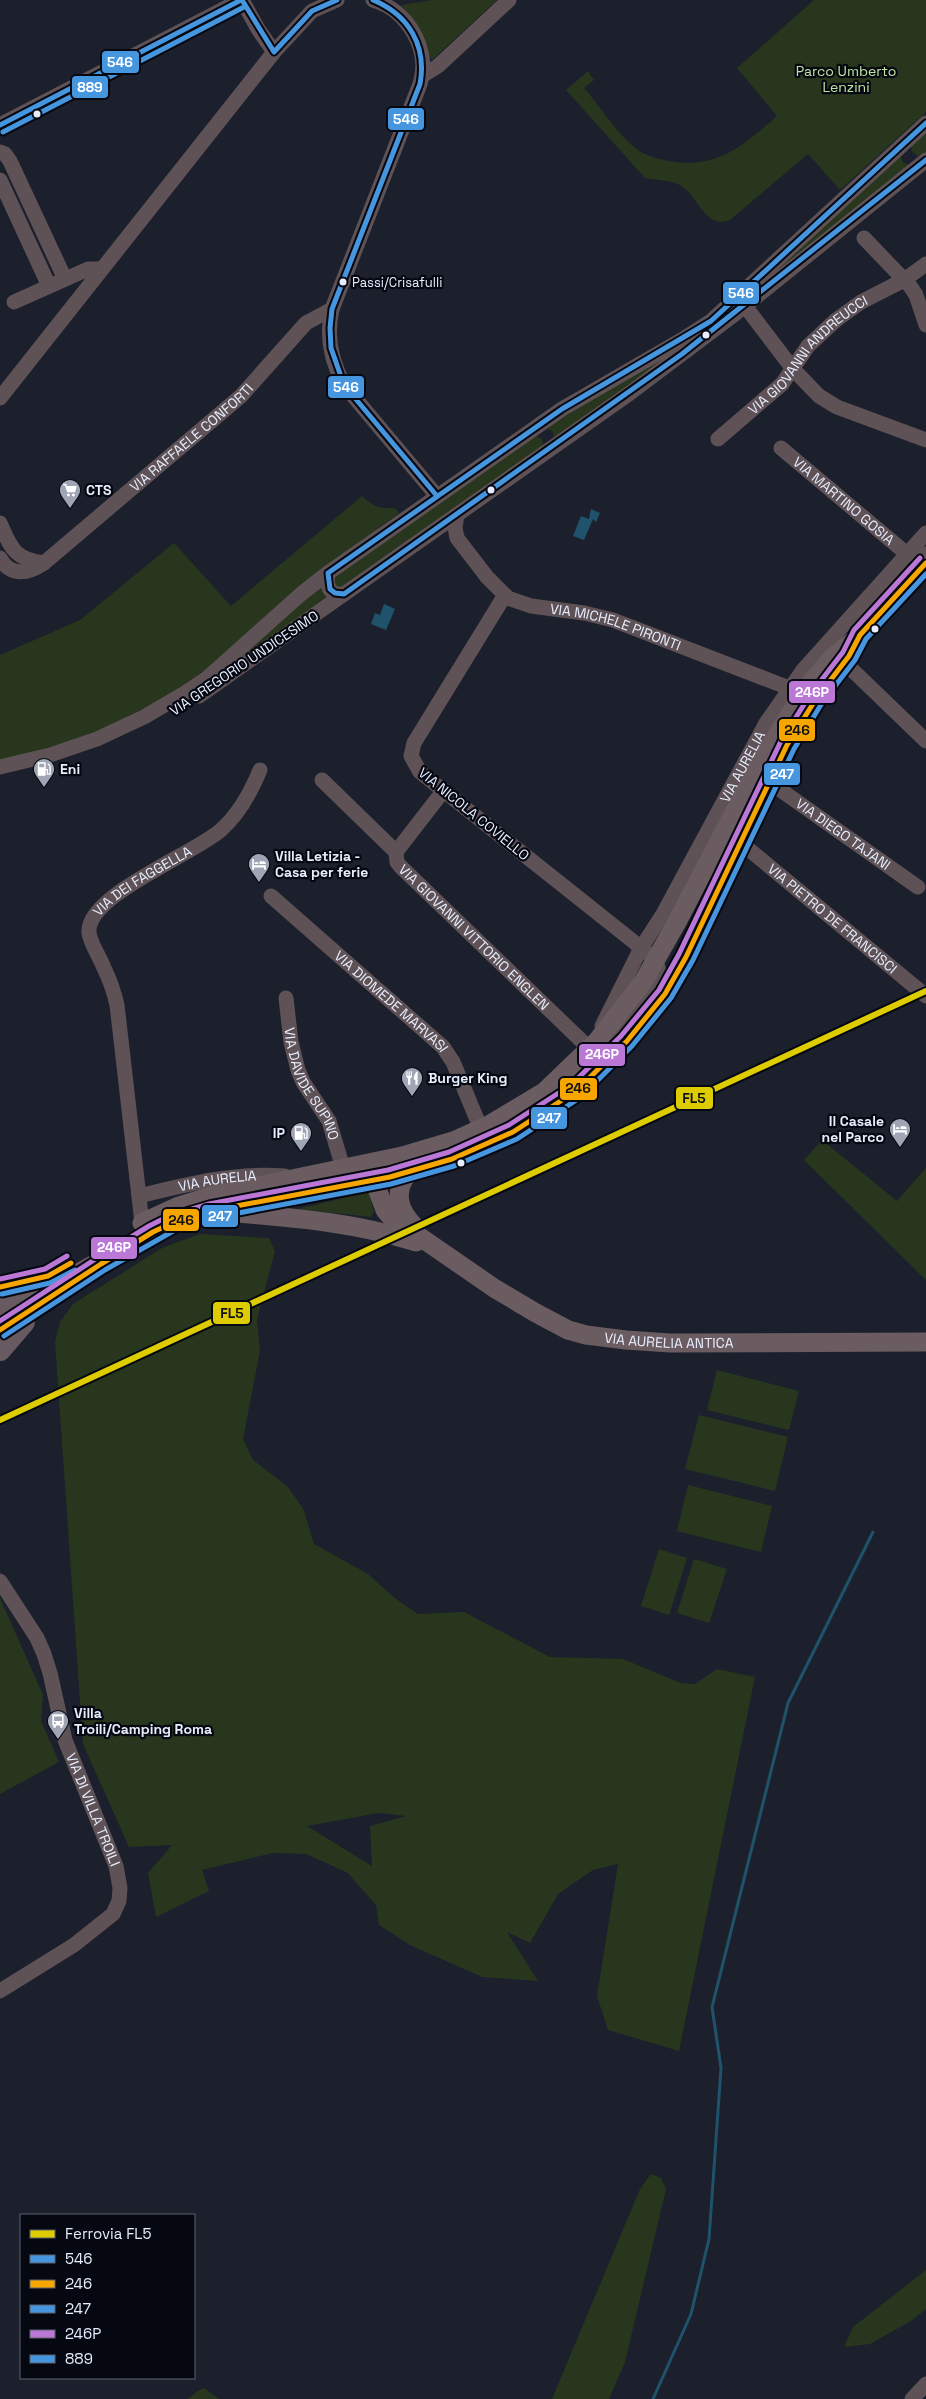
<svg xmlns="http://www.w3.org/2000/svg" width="926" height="2399" viewBox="0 0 926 2399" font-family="'Space Grotesk',sans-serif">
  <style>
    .green { fill: #27361d; fill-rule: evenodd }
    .water { fill: #1f526b }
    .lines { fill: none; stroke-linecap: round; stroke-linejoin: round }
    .stream { stroke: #1f526b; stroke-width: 3 }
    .minor { stroke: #5f5256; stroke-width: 15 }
    .major { stroke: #6b5c62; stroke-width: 19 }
    .highway { stroke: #675a60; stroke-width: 22 }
    .bus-1-casing { stroke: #050711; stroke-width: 9 }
    .bus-2-casing { stroke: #050711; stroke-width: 9 }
    .bus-3-casing { stroke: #050711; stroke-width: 9 }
    .bus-4-casing { stroke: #050711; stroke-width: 9 }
    .bus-5-casing { stroke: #050711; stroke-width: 9 }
    .bus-1 { stroke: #4696df; stroke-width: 5 }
    .bus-2 { stroke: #f7a600; stroke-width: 5 }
    .bus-3 { stroke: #4696df; stroke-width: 5 }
    .bus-4 { stroke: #ba77d6; stroke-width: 5 }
    .bus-5 { stroke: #4696df; stroke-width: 5 }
    .rail-1-casing { stroke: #050711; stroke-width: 10 }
    .rail-1 { stroke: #dccc00; stroke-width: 6 }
    .bus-dot { fill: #e6edfd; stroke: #050711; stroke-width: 2 }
    .labels { text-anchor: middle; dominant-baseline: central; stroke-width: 4.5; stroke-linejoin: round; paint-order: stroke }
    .bus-label { font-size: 13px; fill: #e6edfd; stroke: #050711; text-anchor: start }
    .park-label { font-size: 14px; fill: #bde59f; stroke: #050711 }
    .street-label { font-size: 14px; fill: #e6edfd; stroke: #050711 }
    .poi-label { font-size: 14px; font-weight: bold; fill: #e6edfd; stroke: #050711; text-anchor: start }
    .line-badge { stroke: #050711; stroke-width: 2 }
    .badge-label { font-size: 14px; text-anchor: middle; font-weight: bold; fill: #fff }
    .pale-badge-label { font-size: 14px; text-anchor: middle; font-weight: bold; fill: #111 }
  </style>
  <rect width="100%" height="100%" fill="#1b202c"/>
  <g class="green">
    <path d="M432 0H497L432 60 401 5Z"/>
    <path d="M814 0H926V112L840 190 808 154 730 220C707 230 698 198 683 187 672 179 658 181 645 178L566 90 588 71 594 80 584 88C599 105 617 133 634 147 643 155 657 159 669 161 716 170 743 146 777 116L737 68Z"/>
    <path d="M926 130V154L918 156 912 152 911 145Z"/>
    <path d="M899 154 903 162 910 166 733 310Z"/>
    <path d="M680 347 554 440 553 432 545 426Z"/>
    <path d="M535 435 542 439 543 446 345 586 339 588 334 585 333 576Z"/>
    <path d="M362 496C372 506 380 509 395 508L399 513 292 592 199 676 175 693 91 735 0 762V655L80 620 174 543 231 606Z"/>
    <path d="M320 586 322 591 329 598 212 680Z"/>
    <path d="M822 1140 897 1201 926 1168V1280L804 1160Z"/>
    <path d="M369 1192 374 1212 371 1217 297 1209Z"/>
    <path d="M200 1234 269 1238 275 1251 257 1319 260 1351 243 1439 253 1460 287 1486 303 1508 314 1544 368 1574 396 1599 418 1614 464 1612 550 1657 623 1659 681 1683 695 1684 717 1669 755 1677 679 2051 608 2030 597 1996 618 1864 593 1870 558 1894 530 1943 507 1932 538 1981 482 1977 410 1945 379 1925 376 1905 348 1873 306 1854 273 1853 202 1870 209 1891 156 1917 148 1873 172 1845 129 1847 83 1744 55 1342 60 1322 73 1304 162 1248ZM378 1813 406 1816 370 1826 372 1866 307 1826Z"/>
    <path d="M717 1370 799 1391 789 1430 707 1410Z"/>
    <path d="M699 1415 788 1437 775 1491 685 1469Z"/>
    <path d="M688 1485 772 1506 761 1552 677 1531Z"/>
    <path d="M659 1549 687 1558 669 1615 641 1606Z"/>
    <path d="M694 1559 727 1569 709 1623 677 1613Z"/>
    <path d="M0 1598 43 1695 41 1721 59 1762 0 1794Z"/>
    <path d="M651 2174 661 2178 666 2189 625 2362 609 2399H552L640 2189Z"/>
    <path d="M926 2270V2309L911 2321 870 2344 844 2347 853 2327Z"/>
    <path d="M204 2388 219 2399H187C194 2396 196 2390 204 2388Z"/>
  </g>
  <g class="water">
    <path d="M591 509 600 513 596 522 593 519 584 540 573 536 581 516 589 519Z"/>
    <path d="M384 604 395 609 386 630 371 624 375 613 380 615Z"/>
  </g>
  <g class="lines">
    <path class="stream" d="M653 2399 691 2314 709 2239 721 2068 712 2007 788 1703 873 1532"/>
    <g class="minor">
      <path d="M242 0 258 29 274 52 312 11 337 0"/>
      <path d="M373 0C407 10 431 49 420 84L332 309C326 335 331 361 344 385L437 496"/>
      <path d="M422 76 438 66 509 0"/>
      <path d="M0 125 241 0"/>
      <path d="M0 152 5 154 10 161 65 279"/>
      <path d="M0 180 49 286"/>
      <path d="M864 238 910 286 916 295 926 325"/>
      <path d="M14 302 88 269H101"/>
      <path d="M745 306 793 369 819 396 837 407 926 440"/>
      <path d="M0 398 274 52"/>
      <path id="s1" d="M718 439 782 384 808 346 836 320 861 302 904 280 926 264"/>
      <path id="s2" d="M781 448 907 554H926"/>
      <path id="s3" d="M457 515 455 527 457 538 487 577 508 598 531 606 584 613 613 620 789 688"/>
      <path d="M0 523C11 548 14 559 44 563"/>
      <path id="s4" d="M0 558C10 577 28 574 44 563L241 396 306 323 332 309"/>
      <path d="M328 573C326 586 329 596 344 594"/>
      <path d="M505 595 414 743 411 756 420 772 634 942C648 954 666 964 656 984L597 1064"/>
      <path d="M844 662 926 741"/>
      <path d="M199 696 630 393 735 314 926 160"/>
      <path d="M0 767 50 755 97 739 144 717 185 693 206 679 301 594 328 573 562 409 683 339 711 321 926 123"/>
      <path id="s5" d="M322 780 396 852 397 862 400 866 590 1049"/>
      <path id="s6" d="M768 781 918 887"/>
      <path id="s7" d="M740 842 926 996"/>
      <path d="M396 852 444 790"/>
      <path id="s8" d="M271 896 443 1047 453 1062 481 1129"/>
      <path id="s9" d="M286 998 291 1042 298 1070 303 1082 329 1121 343 1168"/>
      <path id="s10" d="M602 1026 641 948 663 914 766 723 803 670 926 533"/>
      <path id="s11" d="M139 1196C188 1184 235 1172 285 1176"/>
      <path id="s12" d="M142 1223 117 1005C114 992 110 980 104 968 100 957 91 945 89 933 85 896 194 854 221 830 240 813 251 792 260 770"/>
      <path id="s13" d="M0 1581 37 1638 44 1654 50 1673 65 1740 116 1866 120 1888 119 1901 113 1914 74 1945 0 1991"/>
      <path d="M912 2399 926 2384"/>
    </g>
    <g class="major">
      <path id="s14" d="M370 1170 385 1210 391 1217 494 1288 536 1313 568 1330 586 1335 626 1340 670 1343 926 1342"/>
      <path d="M409 1172C392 1192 399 1211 415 1227"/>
      <path d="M210 1211C363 1183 500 1172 614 1055 637 1032 658 1008 674 980 684 961 692 942 701 922 729 864 755 803 786 746 804 713 827 686 849 656"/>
      <path d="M236 1213C298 1218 357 1223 416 1242"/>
      <path d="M142 1223 179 1206 211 1196 402 1156 456 1140 489 1125 544 1092 597 1041 643 982 677 922 761 761 805 690 832 658 860 635 926 563"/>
    </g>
    <g class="highway">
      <path d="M0 1287 48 1276"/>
      <path d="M0 1308 67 1281 163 1227 210 1211"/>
      <path d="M0 1330 43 1302"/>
      <path d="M0 1350 24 1322"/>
    </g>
    <g class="bus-1-casing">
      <g id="bus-1">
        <path d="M242 0 274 52 312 11 337 0"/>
        <path d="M373 0C409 15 427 46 420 84L332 309 330 328 331 348 344 385 437 496"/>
        <path d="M926 123 711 321 562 409 328 573 330 589 335 593 344 594 682 354 926 160"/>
        <path d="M0 125 241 0"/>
      </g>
    </g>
    <g class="bus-2-casing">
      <g id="bus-2">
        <path d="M0 1287 48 1276 71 1263"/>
        <path d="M0 1330 101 1264 153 1232 172 1223 210 1211 390 1177 452 1159 513 1132 576 1091 627 1041 665 994 686 957 787 745 816 699 849 656 860 635 926 563"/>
      </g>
    </g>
    <g class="bus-3-casing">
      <g id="bus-3">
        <path d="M2 1294 50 1283 75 1270"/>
        <path d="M4 1336 105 1270 175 1230 212 1218 391 1184 454 1166 517 1139 581 1097 632 1046 671 998 693 960 794 749 822 703 855 660 866 639 926 574"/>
      </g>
    </g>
    <g class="bus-4-casing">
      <g id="bus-4">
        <path d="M0 1279 45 1269 67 1256"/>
        <path d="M0 1321 97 1258 149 1226 169 1216 209 1204 388 1170 449 1152 509 1125 571 1085 621 1036 659 990 679 954 781 741 810 695 843 652 854 630 920 558"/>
      </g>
    </g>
    <g class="bus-5-casing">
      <path id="bus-5" d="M3 132 244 7"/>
    </g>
    <use href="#bus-1" class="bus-1"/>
    <use href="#bus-2" class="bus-2"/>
    <use href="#bus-3" class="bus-3"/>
    <use href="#bus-4" class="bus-4"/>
    <use href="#bus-5" class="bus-5"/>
    <g class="rail-1-casing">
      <path id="rail-1" d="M0 1420 926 991"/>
    </g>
    <use href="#rail-1" class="rail-1"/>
  </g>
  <defs>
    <g id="supermarket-pin" transform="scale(1.125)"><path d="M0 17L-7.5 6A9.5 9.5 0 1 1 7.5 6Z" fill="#9fa5b4" stroke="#050711"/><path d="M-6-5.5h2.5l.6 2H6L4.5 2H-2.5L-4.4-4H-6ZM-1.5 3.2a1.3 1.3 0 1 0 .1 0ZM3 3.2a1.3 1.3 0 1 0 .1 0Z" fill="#fff"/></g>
    <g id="fuel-pin" transform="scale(1.125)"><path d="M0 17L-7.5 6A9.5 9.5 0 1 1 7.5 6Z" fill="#9fa5b4" stroke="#050711"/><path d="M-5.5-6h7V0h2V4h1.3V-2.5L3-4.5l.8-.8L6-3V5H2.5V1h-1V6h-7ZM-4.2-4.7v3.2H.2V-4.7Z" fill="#fff"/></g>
    <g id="hotel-pin" transform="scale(1.125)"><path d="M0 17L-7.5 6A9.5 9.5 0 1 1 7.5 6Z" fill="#9fa5b4" stroke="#050711"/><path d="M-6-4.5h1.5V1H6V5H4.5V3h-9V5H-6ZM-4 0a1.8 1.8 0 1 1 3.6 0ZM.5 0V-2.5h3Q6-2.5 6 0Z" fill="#fff"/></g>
    <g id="restaurant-pin" transform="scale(1.125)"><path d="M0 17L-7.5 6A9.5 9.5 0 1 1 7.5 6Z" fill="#9fa5b4" stroke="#050711"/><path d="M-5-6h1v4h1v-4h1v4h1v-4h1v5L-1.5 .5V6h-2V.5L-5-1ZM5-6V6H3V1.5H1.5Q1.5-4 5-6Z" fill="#fff"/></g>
    <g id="bus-pin" transform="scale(1.125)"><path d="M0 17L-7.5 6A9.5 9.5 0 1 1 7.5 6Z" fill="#9fa5b4" stroke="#050711"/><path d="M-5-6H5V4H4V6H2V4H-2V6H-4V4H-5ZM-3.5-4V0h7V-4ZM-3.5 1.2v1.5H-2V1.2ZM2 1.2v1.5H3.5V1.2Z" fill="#fff"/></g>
  </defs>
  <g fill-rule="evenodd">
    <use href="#supermarket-pin" x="70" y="490"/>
    <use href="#fuel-pin" x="44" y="769"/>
    <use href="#hotel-pin" x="259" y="864"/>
    <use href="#restaurant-pin" x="412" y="1078"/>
    <use href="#hotel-pin" x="900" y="1129"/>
    <use href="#fuel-pin" x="301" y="1133"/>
    <use href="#bus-pin" x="58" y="1721"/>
  </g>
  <g class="bus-dot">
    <circle cx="37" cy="114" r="4.5"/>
    <circle cx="343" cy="282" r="4.5"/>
    <circle cx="706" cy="335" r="4.5"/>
    <circle cx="491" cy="490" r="4.5"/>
    <circle cx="875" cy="629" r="4.5"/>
    <circle cx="461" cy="1163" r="4.5"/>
  </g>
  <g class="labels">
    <g class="bus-label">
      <text x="352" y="282">Passi/Crisafulli</text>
    </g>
    <g class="park-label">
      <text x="846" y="71">Parco Umberto<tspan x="846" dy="16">Lenzini</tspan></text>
    </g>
    <g class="street-label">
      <text stroke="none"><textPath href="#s1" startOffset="124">VIA GIOVANNI ANDREUCCI</textPath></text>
      <text stroke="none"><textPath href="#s4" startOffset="245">VIA RAFFAELE CONFORTI</textPath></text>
      <text stroke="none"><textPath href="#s2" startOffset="82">VIA MARTINO GOSIA</textPath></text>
      <text stroke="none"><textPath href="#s3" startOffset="214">VIA MICHELE PIRONTI</textPath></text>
      <text transform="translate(244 663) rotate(-34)">VIA GREGORIO UNDICESIMO</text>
      <text stroke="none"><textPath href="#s10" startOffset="295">VIA AURELIA</textPath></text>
      <text transform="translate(474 814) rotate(39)">VIA NICOLA COVIELLO</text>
      <text stroke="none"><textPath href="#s6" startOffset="92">VIA DIEGO TAJANI</textPath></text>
      <text stroke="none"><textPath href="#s12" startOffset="375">VIA DEI FAGGELLA</textPath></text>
      <text stroke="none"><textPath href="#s7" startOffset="120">VIA PIETRO DE FRANCISCI</textPath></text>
      <text stroke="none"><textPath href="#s5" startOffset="221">VIA GIOVANNI VITTORIO ENGLEN</textPath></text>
      <text stroke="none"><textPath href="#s8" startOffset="160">VIA DIOMEDE MARVASI</textPath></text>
      <text stroke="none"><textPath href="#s9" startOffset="91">VIA DAVIDE SUPINO</textPath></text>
      <text stroke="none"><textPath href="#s11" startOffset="80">VIA AURELIA</textPath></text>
      <text stroke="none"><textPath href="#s14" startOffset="364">VIA AURELIA ANTICA</textPath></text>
      <text stroke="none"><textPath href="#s13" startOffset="249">VIA DI VILLA TROILI</textPath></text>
    </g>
    <g class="poi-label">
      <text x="86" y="490">CTS</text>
      <text x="60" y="769">Eni</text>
      <text x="275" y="856">Villa Letizia -<tspan x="275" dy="16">Casa per ferie</tspan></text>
      <text x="428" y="1078">Burger King</text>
      <text x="884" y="1121" text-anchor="end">Il Casale<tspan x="884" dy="16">nel Parco</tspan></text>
      <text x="285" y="1133" text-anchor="end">IP</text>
      <text x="74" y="1713">Villa<tspan x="74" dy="16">Troili/Camping Roma</tspan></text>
    </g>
  </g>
  <g class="line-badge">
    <rect x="101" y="50" width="39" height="24" rx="5" fill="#4696df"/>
    <rect x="71" y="75" width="38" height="24" rx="5" fill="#4696df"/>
    <rect x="387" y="107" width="38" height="24" rx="5" fill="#4696df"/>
    <rect x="722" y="281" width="38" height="24" rx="5" fill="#4696df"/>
    <rect x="327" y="375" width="38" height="24" rx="5" fill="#4696df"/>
    <rect x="788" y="680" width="48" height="24" rx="5" fill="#ba77d6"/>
    <rect x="778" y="718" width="38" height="24" rx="5" fill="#f7a600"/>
    <rect x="763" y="762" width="38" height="24" rx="5" fill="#4696df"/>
    <rect x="578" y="1043" width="48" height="24" rx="5" fill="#ba77d6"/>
    <rect x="559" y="1077" width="39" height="24" rx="5" fill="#f7a600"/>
    <rect x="675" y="1086" width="39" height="24" rx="5" fill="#dccc00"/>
    <rect x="530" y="1106" width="38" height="24" rx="5" fill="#4696df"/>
    <rect x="201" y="1204" width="38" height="24" rx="5" fill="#4696df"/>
    <rect x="162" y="1208" width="38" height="24" rx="5" fill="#f7a600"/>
    <rect x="90" y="1236" width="48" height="24" rx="5" fill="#ba77d6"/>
    <rect x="212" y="1301" width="39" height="24" rx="5" fill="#dccc00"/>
  </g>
  <g class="badge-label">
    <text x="120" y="67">546</text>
    <text x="90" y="92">889</text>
    <text x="406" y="124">546</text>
    <text x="741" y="298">546</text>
    <text x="346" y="392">546</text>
    <text x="812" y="697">246P</text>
    <text x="782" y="779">247</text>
    <text x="602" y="1059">246P</text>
    <text x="549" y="1123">247</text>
    <text x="220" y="1221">247</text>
    <text x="114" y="1252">246P</text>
  </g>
  <g class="pale-badge-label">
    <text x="797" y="735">246</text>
    <text x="578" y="1093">246</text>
    <text x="694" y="1103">FL5</text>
    <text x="181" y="1225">246</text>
    <text x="232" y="1318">FL5</text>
  </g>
  <rect x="20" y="2214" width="175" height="165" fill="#050711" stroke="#5f636f"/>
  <rect x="30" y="2230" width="25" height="8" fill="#dccc00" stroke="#5f636f"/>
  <text x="65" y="2239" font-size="15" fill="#e6edfd">Ferrovia FL5</text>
  <rect x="30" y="2255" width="25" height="8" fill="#4696df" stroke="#5f636f"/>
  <text x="65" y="2264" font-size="15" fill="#e6edfd">546</text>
  <rect x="30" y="2280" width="25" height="8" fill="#f7a600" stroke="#5f636f"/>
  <text x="65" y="2289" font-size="15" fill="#e6edfd">246</text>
  <rect x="30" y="2305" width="25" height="8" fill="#4696df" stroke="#5f636f"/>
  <text x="65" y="2314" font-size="15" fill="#e6edfd">247</text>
  <rect x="30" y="2330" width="25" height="8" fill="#ba77d6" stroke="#5f636f"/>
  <text x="65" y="2339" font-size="15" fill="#e6edfd">246P</text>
  <rect x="30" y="2355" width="25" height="8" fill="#4696df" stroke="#5f636f"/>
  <text x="65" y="2364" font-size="15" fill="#e6edfd">889</text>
</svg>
